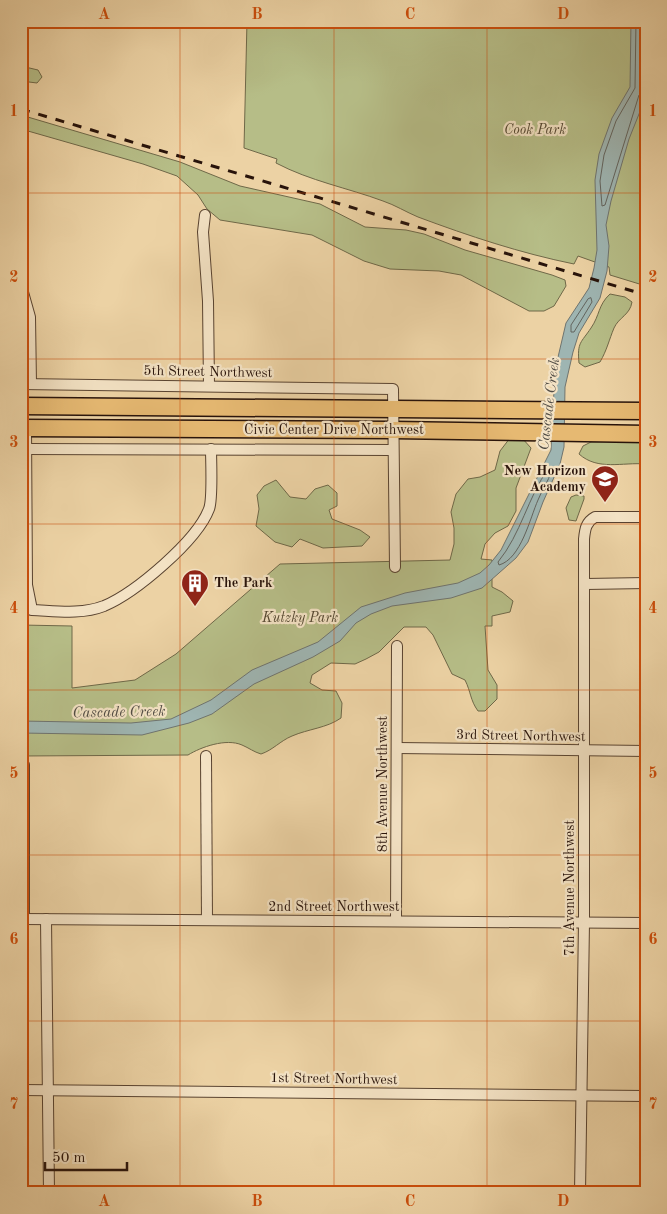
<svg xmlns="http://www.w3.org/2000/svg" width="667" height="1214" viewBox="0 0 667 1214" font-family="'Old Standard TT',serif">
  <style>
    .green { fill: #b6bd87; stroke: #6f6848 }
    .water { fill: #9eb5b2; stroke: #6f746f }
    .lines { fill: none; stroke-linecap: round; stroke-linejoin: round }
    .shore { stroke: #63645e; stroke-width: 1 }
    .street-casing { stroke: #594330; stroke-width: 12 }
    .primary-casing { stroke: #28130a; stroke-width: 19 }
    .street { stroke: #f3e2c4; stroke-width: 10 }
    .primary { stroke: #e6b972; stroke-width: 16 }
    .rail { stroke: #28130a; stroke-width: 3; stroke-dasharray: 9 9; stroke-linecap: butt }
    .grid { fill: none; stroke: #cb4e0c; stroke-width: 1; stroke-opacity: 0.55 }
    .labels { text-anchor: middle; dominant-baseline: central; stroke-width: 4.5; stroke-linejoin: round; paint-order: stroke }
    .park-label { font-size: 14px; font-style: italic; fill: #534630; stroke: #f3e2c4 }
    .street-label { font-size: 14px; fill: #28130a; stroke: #f3e2c4 }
    .poi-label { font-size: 14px; font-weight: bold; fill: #28130a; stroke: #f3e2c4; text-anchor: end }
    .water-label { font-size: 15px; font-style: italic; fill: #514c45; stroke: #f3e2c4 }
    .neatline { fill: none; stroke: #cb4e0c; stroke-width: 2 }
    .grid-label { font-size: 16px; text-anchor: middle; font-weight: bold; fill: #cb4e0c }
  </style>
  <rect width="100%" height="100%" fill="#ecd2a4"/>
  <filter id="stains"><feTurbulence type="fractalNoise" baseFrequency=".004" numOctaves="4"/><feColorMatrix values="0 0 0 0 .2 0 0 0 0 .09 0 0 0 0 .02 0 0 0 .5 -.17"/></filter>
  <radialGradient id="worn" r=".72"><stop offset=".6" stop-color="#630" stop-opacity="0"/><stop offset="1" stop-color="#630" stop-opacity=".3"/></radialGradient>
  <g class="green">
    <path d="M247 21H646V190L642 234 646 243V286L610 275 609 267 578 256 574 264C520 253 469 236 418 217 406 212 395 205 383 201 348 188 310 181 276 163L277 159 244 148Z"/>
    <path d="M21 66 38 70 42 77 37 83 21 81Z"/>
    <path d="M21 115 180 162 240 186 320 204 365 227 406 230 424 234 465 250 552 275 565 280 566 286 554 306 544 311H529L461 275 439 271 390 269 364 261 312 235 220 220 207 209 198 195 177 176 143 164 21 129Z"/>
    <path d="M610 294 625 297 632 302C630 315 619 317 614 328 609 340 607 350 600 362L585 367 579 363C577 342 581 343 591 328 600 315 598 305 610 294Z"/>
    <path d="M510 438H522L531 448 516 488V511L508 526 495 533 485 544 481 559 492 560V587L502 592 513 601 510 612 492 616V626H485L488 670 497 685V699L485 711H478C470 700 471 692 465 680L452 674 433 635 426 627H404L379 652 366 659 355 664 331 663 312 675 310 683 322 690 336 691 342 703 341 718C327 728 308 729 292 736 280 741 273 750 261 754 254 752 249 748 242 745 226 738 201 747 188 755L21 756V625L72 626V688L135 680 176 654 280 564 450 560 454 544V528L451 512 456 494 468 479 480 477 495 470 500 451Z"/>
    <path d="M646 440V464C622 462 598 471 579 454L583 446 591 442Z"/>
    <path d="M276 480 290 497 306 499 315 489 328 485 337 493V506L329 510 332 519 360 530 370 537 362 546 323 548 300 539 292 547 275 542 256 526 259 509 257 495 264 486Z"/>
    <path d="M576 495 584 496V499L576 521 569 520 566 508 571 497Z"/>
  </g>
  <path class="water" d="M631 21H646V85L641 109 629 139 611 201 606 225 609 246 607 271 600 298 579 333 573 352 565 387 564 447 560 464 543 502 528 542 516 558 482 588 451 598 392 606 371 614 356 623 340 641 313 657 254 684 212 714 189 723 142 735 21 733V721L131 723 171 719 211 700 252 670 318 642 361 607 405 593 458 583 480 573 489 565 501 550 551 450 555 370 566 323 589 288 594 268 597 250 595 180 599 154 612 118 630 87Z"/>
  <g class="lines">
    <g class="shore">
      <path d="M636 21 635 88 616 121 604 155 600 181 602 206 605 205 639 95 646 91"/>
      <path d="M643 21 641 83 646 85"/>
      <path d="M591 298 592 302 574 332H571V325L588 299Z"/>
      <path d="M551 468 552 471C548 481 542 490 538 500 530 518 521 559 499 565L498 562C521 534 528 497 548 469Z"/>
    </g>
    <g class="street-casing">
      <g id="street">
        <path d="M205 215 203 232 208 301 209 386"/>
        <path d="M21 285 30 317 31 384"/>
        <path d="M21 384 393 389 395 567"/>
        <path d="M26 428 27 585 32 610C56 611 81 615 104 606 135 593 197 541 209 509 213 499 211 461 211 449"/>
        <path d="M26 449 393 450"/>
        <path d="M586 584 646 583"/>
        <path d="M397 748 646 751"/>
        <path d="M206 756 207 920"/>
        <path d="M24 765V919"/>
        <path d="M21 919 646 923"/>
        <path d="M46 919 49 1193"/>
        <path d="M396 921 397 646"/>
        <path d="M21 1090 646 1096"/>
        <path d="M580 1193 584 922V539C585 529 586 522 595 517H646"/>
      </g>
    </g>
    <g class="primary-casing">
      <g id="primary">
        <path d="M21 406 646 411"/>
        <path d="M21 428 393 430 646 434"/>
      </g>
    </g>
    <use href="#street" class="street"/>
    <use href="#primary" class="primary"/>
    <path class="rail" d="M21 109 646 295"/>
  </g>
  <path class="grid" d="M180 21V1193M334 21V1193M487 21V1193M21 193H646M21 359H646M21 524H646M21 690H646M21 855H646M21 1021H646"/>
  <defs>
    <g id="school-pin" transform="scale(1.4375)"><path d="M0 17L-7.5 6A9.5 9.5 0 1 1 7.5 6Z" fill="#8f2418" stroke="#f3e2c4"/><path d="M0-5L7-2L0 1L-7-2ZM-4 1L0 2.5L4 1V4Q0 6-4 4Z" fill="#fff"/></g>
    <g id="building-pin" transform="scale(1.4375)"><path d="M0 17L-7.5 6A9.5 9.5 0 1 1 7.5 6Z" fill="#8f2418" stroke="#f3e2c4"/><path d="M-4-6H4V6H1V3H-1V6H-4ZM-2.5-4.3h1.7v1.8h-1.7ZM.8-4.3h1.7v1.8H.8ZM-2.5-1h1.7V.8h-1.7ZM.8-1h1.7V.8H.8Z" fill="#fff"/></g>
  </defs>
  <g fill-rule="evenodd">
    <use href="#school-pin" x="605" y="479"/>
    <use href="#building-pin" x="195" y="583"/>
  </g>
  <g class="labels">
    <g class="park-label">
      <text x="535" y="130">Cook Park</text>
      <text x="300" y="618">Kutzky Park</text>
    </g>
    <g class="street-label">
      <text transform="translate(208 372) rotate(1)">5th Street Northwest</text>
      <text x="334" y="430">Civic Center Drive Northwest</text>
      <text transform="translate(521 736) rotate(1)">3rd Street Northwest</text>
      <text transform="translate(383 784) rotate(-90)">8th Avenue Northwest</text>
      <text transform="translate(570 888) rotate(-90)">7th Avenue Northwest</text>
      <text x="334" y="907">2nd Street Northwest</text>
      <text transform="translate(334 1079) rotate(1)">1st Street Northwest</text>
    </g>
    <g class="poi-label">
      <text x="586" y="471">New Horizon<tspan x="586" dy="16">Academy</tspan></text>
      <text x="214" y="583" text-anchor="start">The Park</text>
    </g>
    <g class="water-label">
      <text transform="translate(550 404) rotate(-83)">Cascade Creek</text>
      <text transform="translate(119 713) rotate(-1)">Cascade Creek</text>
    </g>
  </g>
  <rect width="667" height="1214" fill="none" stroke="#ecd2a4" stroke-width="55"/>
  <path d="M45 1162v8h82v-8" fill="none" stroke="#28130a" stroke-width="2.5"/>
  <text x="52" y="1162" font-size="15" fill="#28130a" stroke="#f3e2c4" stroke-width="4" paint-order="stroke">50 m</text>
  <rect x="28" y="28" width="612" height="1158" class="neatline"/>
  <g class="grid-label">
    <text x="104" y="19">A</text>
    <text x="257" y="19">B</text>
    <text x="410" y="19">C</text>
    <text x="563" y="19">D</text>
    <text x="14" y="116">1</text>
    <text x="653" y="116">1</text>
    <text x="14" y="282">2</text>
    <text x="653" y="282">2</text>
    <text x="14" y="447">3</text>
    <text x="653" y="447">3</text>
    <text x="14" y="613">4</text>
    <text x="653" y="613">4</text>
    <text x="14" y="778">5</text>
    <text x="653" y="778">5</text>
    <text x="14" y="944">6</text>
    <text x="653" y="944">6</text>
    <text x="14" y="1109">7</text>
    <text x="653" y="1109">7</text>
    <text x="104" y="1206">A</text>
    <text x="257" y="1206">B</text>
    <text x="410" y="1206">C</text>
    <text x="563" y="1206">D</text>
  </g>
  <rect width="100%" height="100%" filter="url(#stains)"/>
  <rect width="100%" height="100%" fill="url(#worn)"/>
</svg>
